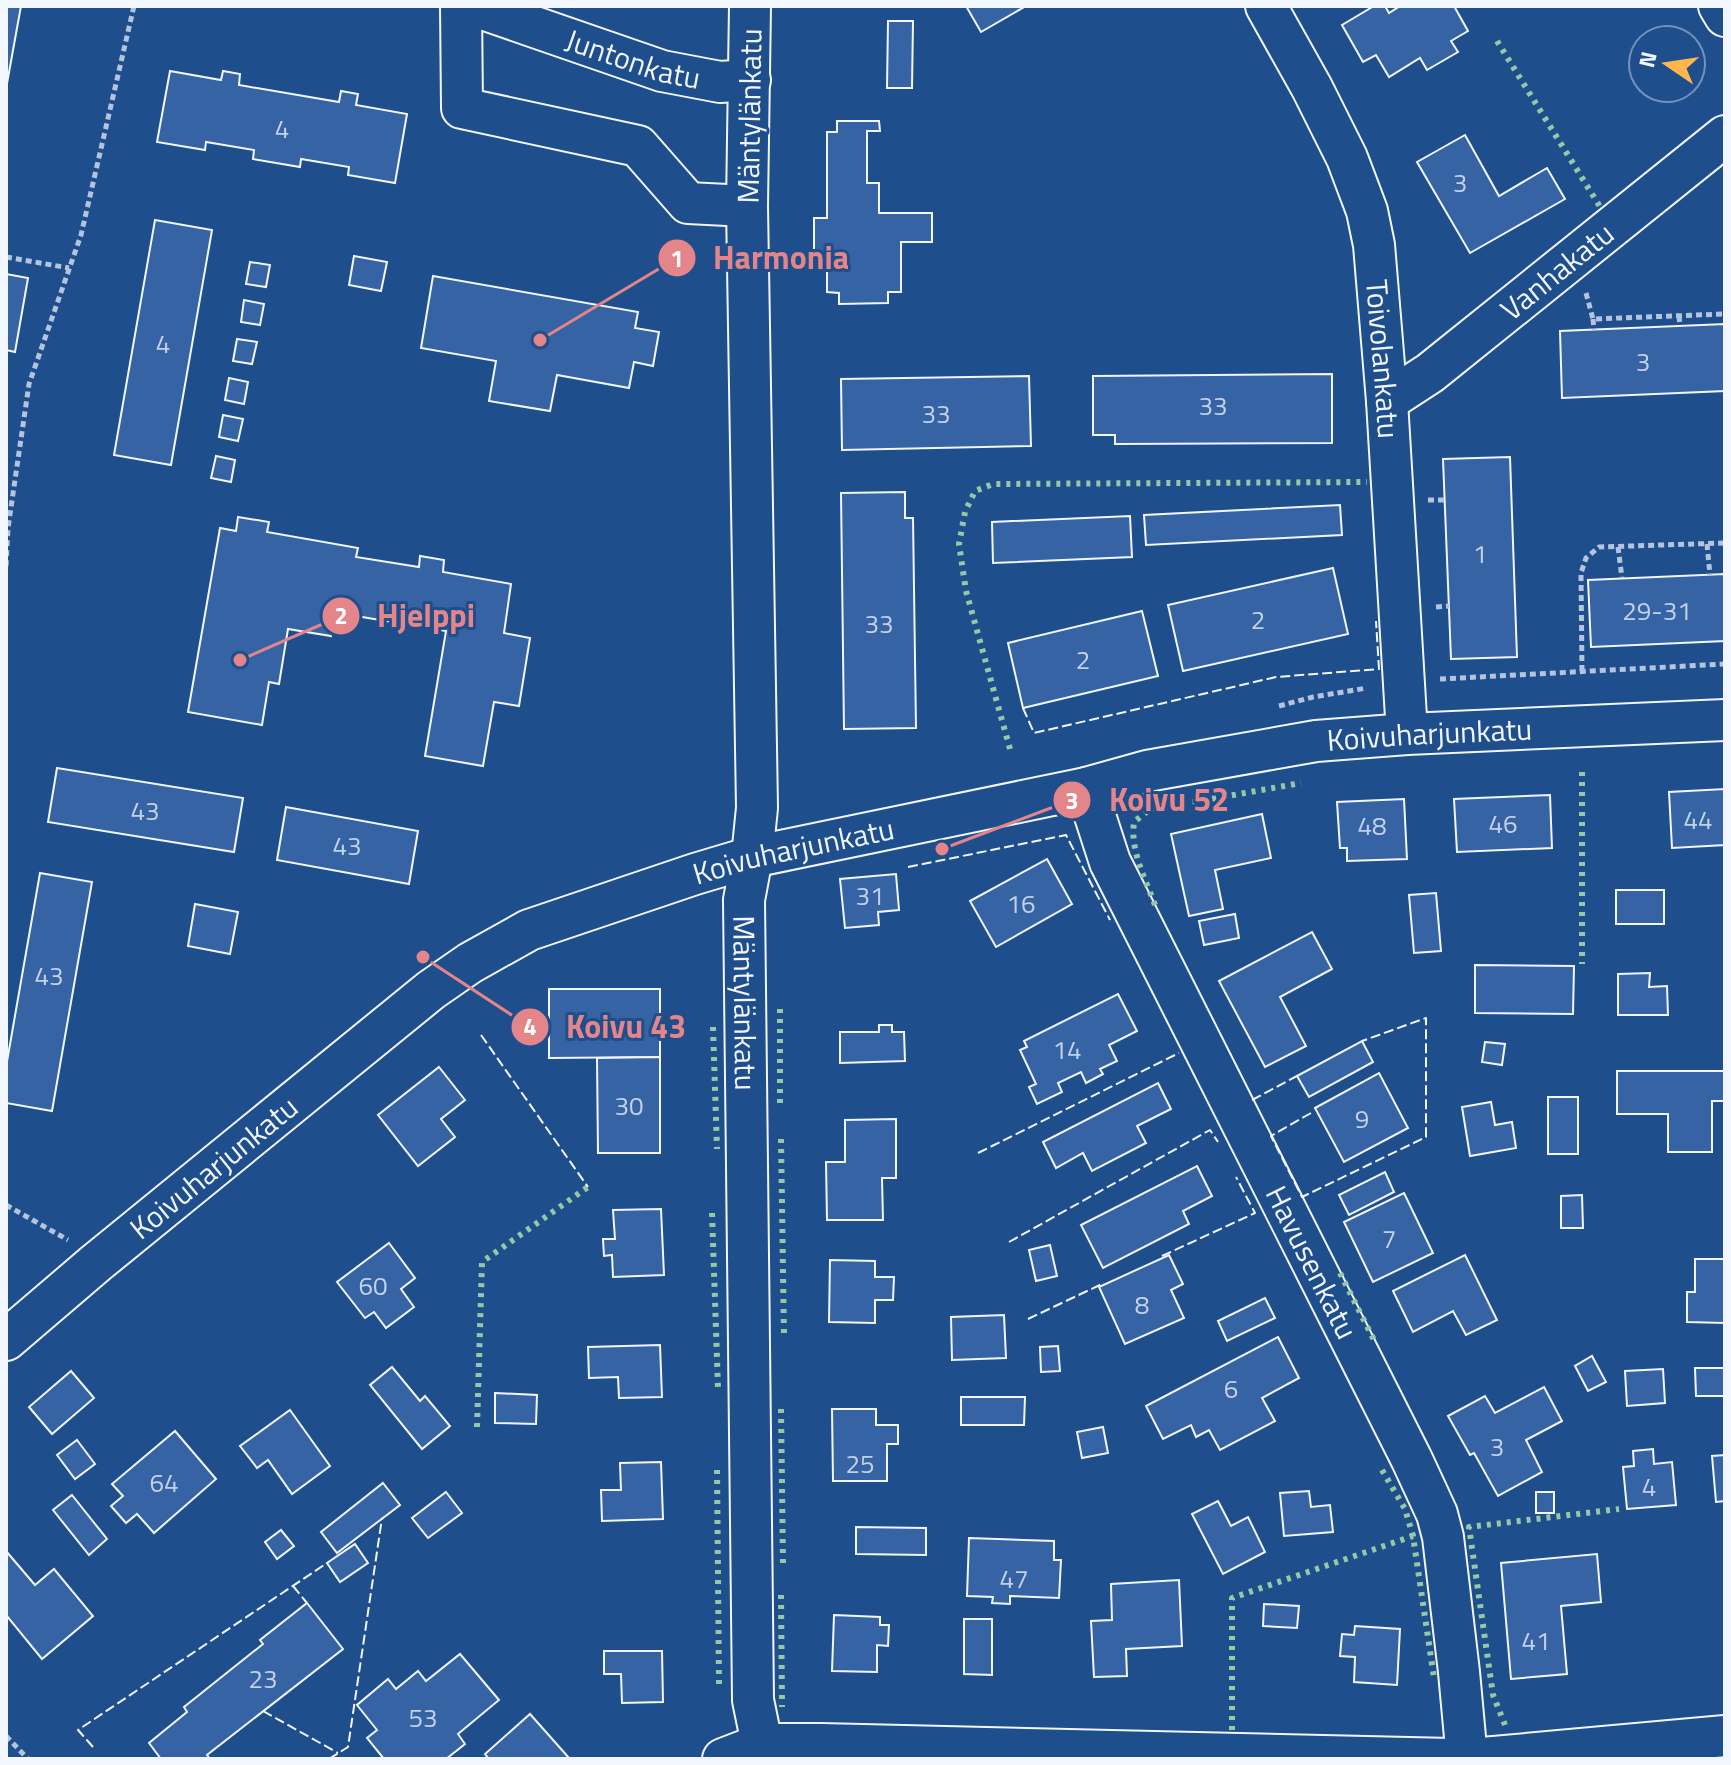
<svg xmlns="http://www.w3.org/2000/svg" width="1731" height="1765" viewBox="0 0 1731 1765" font-family="'Titillium Web',sans-serif">
  <style>
    .building { fill: #3563a3; stroke: #f2f6ff; stroke-width: 2 }
    .lines { fill: none; stroke-linecap: round; stroke-linejoin: round }
    .minor-casing { stroke: #f2f6ff; stroke-width: 44 }
    .path { stroke: #b3c4dc; stroke-width: 5; stroke-dasharray: 6 4; stroke-linecap: butt }
    .minor { stroke: #1f4e8c; stroke-width: 40 }
    .hedge { stroke: #97c8a6; stroke-width: 6; stroke-dasharray: 4 6; stroke-linecap: butt }
    .fence { stroke: #f2f6ff; stroke-width: 2; stroke-dasharray: 10 4; stroke-linecap: butt }
    .labels { text-anchor: middle; dominant-baseline: central; stroke-width: 6; stroke-linejoin: round; paint-order: stroke }
    .number-label { font-size: 26px; fill: #c3d1e8 }
    .street-label { font-size: 30px; fill: #f2f6ff; stroke: #1f4e8c }
    .leader { fill: none; stroke: #e38589; stroke-width: 3 }
    .callout-dot { fill: #e38589; stroke: #1f4e8c; stroke-width: 3 }
    .mark-label { font-size: 24px; text-anchor: middle; font-weight: bold; fill: #fff }
    .callout-label { font-size: 32px; text-anchor: middle; font-weight: bold; fill: #e38589; stroke: #1f4e8c; stroke-width: 6; stroke-linejoin: round; paint-order: stroke }
  </style>
  <rect width="100%" height="100%" fill="#1f4e8c"/>
  <g class="building">
    <path d="M6 6H21L6 89Z"/>
    <path d="M966 6H1026L981 32Z"/>
    <path d="M1374 6H1385L1389 13 1400 6H1454L1468 31 1451 41 1458 52 1427 70 1420 58 1389 77 1376 55 1363 62 1342 25Z"/>
    <path d="M888 21H913L912 88H887Z"/>
    <path d="M170 71 221 80 223 71 240 74 239 85 339 102 341 91 358 94 356 105 407 114 395 183 348 175 349 167 301 159 300 167 253 159 254 150 206 142 205 150 157 142Z"/>
    <path d="M837 121H879L880 131H867V183H879V213H932V242H901V292H888V303L839 304V293L827 292V257H814V218H827V132H837Z"/>
    <path d="M1465 135 1499 196 1547 168 1565 199 1470 253 1417 162Z"/>
    <path d="M155 220 212 230 171 465 114 455Z"/>
    <path d="M354 256 387 262 381 291 349 285Z"/>
    <path d="M250 262 270 265 266 287 246 284Z"/>
    <path d="M6 274 28 278 15 352 6 350Z"/>
    <path d="M433 276 638 312 635 328 659 332 653 366 634 362 629 388 557 375 550 411 489 401 496 361 421 348Z"/>
    <path d="M244 300 264 304 260 325 241 322Z"/>
    <path d="M1725 324V391L1562 398 1560 331Z"/>
    <path d="M237 339 257 342 252 364 233 361Z"/>
    <path d="M1332 374V443L1115 444V435H1093V376Z"/>
    <path d="M1029 376 1031 446 842 450 841 379Z"/>
    <path d="M229 378 248 382 244 404 225 400Z"/>
    <path d="M223 415 243 419 238 441 219 437Z"/>
    <path d="M216 456 235 460 231 482 211 478Z"/>
    <path d="M1510 457 1517 657 1451 659 1443 459Z"/>
    <path d="M905 492V518H913L916 728 844 729 841 493Z"/>
    <path d="M1340 505 1342 535 1146 545 1144 515Z"/>
    <path d="M1130 516 1132 557 993 563 992 522Z"/>
    <path d="M238 517 269 522 267 532 358 548 356 557 419 567 420 556 444 560 443 572 511 584 504 633 530 638 519 706 494 702 483 766 425 756 446 631 344 614V620L334 618 331 636 288 629 279 684 269 682 262 725 188 712 220 528 236 531Z"/>
    <path d="M1333 568 1348 634 1183 671 1168 605Z"/>
    <path d="M1725 574V641L1591 647 1588 580Z"/>
    <path d="M1142 611 1158 676 1023 708 1008 643Z"/>
    <path d="M57 768 243 798 234 852 48 822Z"/>
    <path d="M1725 789V845L1672 848 1669 792Z"/>
    <path d="M1550 795 1552 848 1457 852 1454 799Z"/>
    <path d="M1404 799 1407 859 1347 861V848H1340L1337 802Z"/>
    <path d="M286 807 418 831 409 884 277 860Z"/>
    <path d="M1262 814 1271 858 1215 870 1223 909 1189 916 1171 834Z"/>
    <path d="M1047 859 1072 904 996 947 970 901Z"/>
    <path d="M40 873 92 882 52 1111 6 1103V1067Z"/>
    <path d="M896 874 899 910 878 912 879 925 845 928 840 879Z"/>
    <rect x="1616" y="890" width="48" height="34"/>
    <path d="M1436 893 1441 951 1414 953 1409 895Z"/>
    <path d="M195 904 238 912 230 954 188 946Z"/>
    <path d="M1235 914 1239 938 1204 945 1199 921Z"/>
    <path d="M1312 932 1332 969 1280 997 1306 1046 1265 1067 1219 981Z"/>
    <path d="M1475 965 1574 966 1573 1014 1475 1013Z"/>
    <path d="M1650 973 1649 987 1667 986 1668 1015H1618V974Z"/>
    <path d="M549 989H660V1057L549 1058Z"/>
    <path d="M1118 994 1137 1031 1109 1045 1117 1061 1100 1069 1103 1074 1086 1083 1081 1072 1058 1083 1062 1092 1037 1104 1029 1087 1036 1084 1020 1050 1027 1047 1024 1041Z"/>
    <path d="M879 1025H892V1032H904L905 1061 840 1063V1032H879Z"/>
    <path d="M1362 1041 1373 1062 1309 1097 1297 1076Z"/>
    <path d="M1485 1042 1505 1044 1502 1065 1482 1062Z"/>
    <path d="M660 1057V1153H598L597 1058Z"/>
    <path d="M439 1067 465 1100 441 1119 455 1137 418 1166 378 1115Z"/>
    <path d="M1617 1071H1725V1101H1712V1152H1668V1114H1617Z"/>
    <path d="M1379 1073 1408 1128 1344 1162 1315 1108Z"/>
    <path d="M1158 1083 1171 1109 1137 1126 1146 1143 1092 1171 1083 1153 1056 1168 1043 1142Z"/>
    <rect x="1548" y="1097" width="30" height="57"/>
    <path d="M1491 1102 1495 1125 1512 1122 1516 1148 1470 1156 1462 1107Z"/>
    <path d="M896 1119V1178H882L883 1220H827L826 1162H845V1120Z"/>
    <path d="M1197 1166 1212 1196 1183 1211 1189 1224 1103 1268 1081 1225Z"/>
    <path d="M1385 1172 1394 1192 1349 1215 1339 1195Z"/>
    <path d="M1404 1193 1433 1253 1373 1282 1344 1222Z"/>
    <path d="M1582 1195 1583 1228H1561V1196Z"/>
    <path d="M661 1209 664 1275 613 1277 612 1255 604 1256 603 1239H615L613 1210Z"/>
    <path d="M389 1243 415 1278 401 1289 414 1307 386 1328 374 1312 365 1318 337 1282Z"/>
    <path d="M1050 1245 1057 1276 1036 1281 1029 1250Z"/>
    <path d="M1169 1255 1183 1284 1171 1290 1184 1318 1125 1344 1099 1287Z"/>
    <path d="M1465 1255 1497 1320 1466 1335 1453 1311 1413 1332 1393 1291Z"/>
    <path d="M1695 1259H1725V1323L1687 1322V1292H1695Z"/>
    <path d="M830 1260 875 1261V1277H894L893 1300H875V1323L829 1322Z"/>
    <path d="M1265 1298 1275 1318 1227 1341 1218 1321Z"/>
    <path d="M1004 1315 1006 1358 952 1360 951 1317Z"/>
    <path d="M1278 1337 1299 1378 1262 1398 1275 1421 1220 1450 1209 1430 1196 1437 1191 1425 1163 1439 1146 1406Z"/>
    <path d="M660 1345 662 1397 619 1398 618 1377 589 1378 588 1347Z"/>
    <path d="M1058 1346 1060 1371 1041 1372 1040 1347Z"/>
    <path d="M1592 1356 1606 1382 1588 1391 1575 1366Z"/>
    <path d="M392 1367 420 1401 425 1396 450 1426 422 1449 370 1385Z"/>
    <path d="M1695 1368H1725V1396H1696Z"/>
    <path d="M1663 1369 1665 1403 1627 1406 1625 1371Z"/>
    <path d="M71 1371 94 1398 52 1434 29 1407Z"/>
    <path d="M1544 1387 1562 1421 1526 1440 1542 1472 1498 1496 1474 1453 1470 1455 1448 1416 1485 1396 1495 1413Z"/>
    <path d="M495 1393 537 1395 536 1424 495 1423Z"/>
    <path d="M961 1397H1025L1024 1425H961Z"/>
    <path d="M832 1409H876V1425H898V1444H887V1481H833Z"/>
    <path d="M290 1410 330 1466 292 1494 268 1460 257 1468 240 1446Z"/>
    <path d="M1103 1427 1108 1453 1082 1458 1077 1432Z"/>
    <path d="M175 1431 216 1479 154 1533 137 1514 126 1523 111 1506 123 1496 112 1484Z"/>
    <path d="M77 1440 95 1464 75 1479 57 1455Z"/>
    <path d="M1653 1449 1654 1464 1672 1462 1676 1505 1627 1509 1623 1467 1634 1466 1633 1451Z"/>
    <path d="M1725 1455V1501L1716 1502 1712 1456Z"/>
    <path d="M661 1462 663 1519 602 1521 601 1490H621L620 1463Z"/>
    <path d="M383 1483 400 1505 337 1553 321 1532Z"/>
    <path d="M1309 1491 1311 1507 1330 1505 1333 1532 1284 1536 1280 1493Z"/>
    <path d="M446 1492 462 1513 428 1538 412 1518Z"/>
    <rect x="1536" y="1492" width="18" height="21"/>
    <path d="M72 1495 107 1539 89 1555 53 1510Z"/>
    <path d="M1218 1501 1231 1526 1248 1517 1265 1552 1223 1574 1192 1514Z"/>
    <path d="M856 1527 926 1528V1555L856 1554Z"/>
    <path d="M281 1530 294 1546 277 1559 265 1542Z"/>
    <path d="M969 1538 1054 1541V1560H1061L1059 1598 1010 1596V1604L992 1603 993 1597 967 1596Z"/>
    <path d="M355 1544 368 1563 340 1582 327 1563Z"/>
    <path d="M6 1551 35 1585 54 1569 93 1616 42 1659 6 1615Z"/>
    <path d="M1597 1554 1601 1602 1561 1606 1567 1674 1511 1679 1501 1563Z"/>
    <path d="M1179 1580 1182 1646 1126 1649 1127 1676 1094 1677 1091 1621 1112 1620 1111 1584Z"/>
    <path d="M307 1603 343 1649 207 1755 210 1759H161L149 1743 187 1712 184 1707 263 1644 260 1640Z"/>
    <path d="M1264 1604 1299 1606 1297 1628 1263 1626Z"/>
    <path d="M834 1615 880 1617V1625H889L888 1646 877 1645V1672L832 1671Z"/>
    <path d="M964 1619H992V1675L964 1674Z"/>
    <path d="M1355 1626 1400 1629 1397 1685 1354 1682 1355 1657 1340 1656 1342 1634 1354 1635Z"/>
    <path d="M604 1651H662L663 1702 622 1703 621 1674H604Z"/>
    <path d="M460 1654 499 1700 458 1734 465 1744 446 1759H384L367 1738 377 1730 357 1705 388 1679 396 1689 418 1671 426 1681Z"/>
    <path d="M530 1714 570 1759H489L485 1754Z"/>
  </g>
  <g class="lines">
    <g class="minor-casing">
      <g id="minor">
        <path d="M461 6 462 108 638 146 688 203 747 206"/>
        <path id="s1" d="M474 6 662 71 720 82 750 80"/>
        <path id="s2" d="M750 6 747 206 757 808 752 857 744 900 753 1700 762 1744 767 1759"/>
        <path id="s3" d="M1266 6 1312 88 1347 158 1367 211 1374 245 1387 401 1407 734"/>
        <path d="M1719 6 1725 16"/>
        <path id="s4" d="M1387 401 1430 373 1725 136"/>
        <path id="s5" d="M1086 788 1110 862 1412 1460 1437 1514 1443 1537 1459 1672 1467 1759"/>
        <path id="s6" d="M6 1340 96 1263 431 990 470 963 529 930 695 874 752 857 1086 788 1147 771 1316 741 1407 734 1725 720"/>
        <path d="M723 1759 762 1744H821L1452 1759"/>
        <path d="M1471 1759 1725 1736"/>
      </g>
    </g>
    <g class="path">
      <path d="M6 257 69 268"/>
      <path d="M1586 293 1593 319 1725 314"/>
      <path d="M1679 316 1680 326"/>
      <path d="M1593 319 1594 330"/>
      <path d="M1428 500H1445"/>
      <path d="M1707 544 1710 575"/>
      <path d="M1618 547 1622 578"/>
      <path d="M6 566 8 528 29 384 81 235 134 6"/>
      <path d="M1436 607 1449 606"/>
      <path d="M1582 671 1581 573 1586 558 1599 547 1725 543"/>
      <path d="M1440 679 1725 664"/>
      <path d="M1279 706 1313 697 1367 688"/>
      <path d="M6 1205 68 1240"/>
      <path d="M6 1736 28 1759"/>
    </g>
    <use href="#minor" class="minor"/>
    <g class="hedge">
      <path d="M1497 41 1602 210"/>
      <path d="M1010 749 966 591 959 544 965 512 975 491 993 484 1367 482"/>
      <path d="M1582 772V964"/>
      <path d="M1155 905C1145 878 1130 851 1134 822L1149 810 1301 783"/>
      <path d="M713 1027 717 1149"/>
      <path d="M780 1103V1007"/>
      <path d="M781 1139 784 1337"/>
      <path d="M712 1213 718 1388"/>
      <path d="M1340 1273 1375 1342"/>
      <path d="M781 1409 783 1564"/>
      <path d="M477 1427 482 1262 588 1187"/>
      <path d="M717 1470 719 1684"/>
      <path d="M1382 1470 1405 1509 1413 1536"/>
      <path d="M781 1595 782 1707"/>
      <path d="M1505 1725 1493 1695 1469 1527 1619 1509"/>
      <path d="M1232 1730V1598L1413 1536 1434 1678"/>
    </g>
    <g class="fence">
      <path d="M1023 708 1034 733 1276 677 1379 669 1376 621"/>
      <path d="M908 867 1066 835 1110 920"/>
      <path d="M481 1035 588 1187"/>
      <path d="M1252 1100 1297 1076"/>
      <path d="M1311 1113 1271 1136 1302 1197 1426 1137V1018L1362 1041"/>
      <path d="M978 1153 1179 1053"/>
      <path d="M1009 1242 1210 1130 1218 1142"/>
      <path d="M1162 1256 1255 1213 1236 1177"/>
      <path d="M1028 1319 1104 1283"/>
      <path d="M293 1586 307 1603"/>
      <path d="M263 1711 338 1753"/>
      <path d="M93 1747 78 1730 327 1563"/>
      <path d="M329 1759 348 1747 382 1518"/>
    </g>
  </g>
  <g class="labels">
    <g class="number-label">
      <text x="282" y="128">4</text>
      <text x="1460" y="182">3</text>
      <text x="163" y="343">4</text>
      <text x="1643" y="361">3</text>
      <text x="1213" y="405">33</text>
      <text x="936" y="413">33</text>
      <text x="1480" y="553">1</text>
      <text x="1657" y="610">29-31</text>
      <text x="1258" y="619">2</text>
      <text x="879" y="623">33</text>
      <text x="1083" y="659">2</text>
      <text x="145" y="810">43</text>
      <text x="1698" y="819">44</text>
      <text x="1503" y="823">46</text>
      <text x="1372" y="825">48</text>
      <text x="347" y="845">43</text>
      <text x="870" y="895">31</text>
      <text x="1021" y="903">16</text>
      <text x="49" y="975">43</text>
      <text x="1067" y="1049">14</text>
      <text x="629" y="1105">30</text>
      <text x="1362" y="1118">9</text>
      <text x="1389" y="1238">7</text>
      <text x="373" y="1285">60</text>
      <text x="1142" y="1304">8</text>
      <text x="1231" y="1388">6</text>
      <text x="1497" y="1446">3</text>
      <text x="860" y="1463">25</text>
      <text x="164" y="1482">64</text>
      <text x="1649" y="1486">4</text>
      <text x="1014" y="1578">47</text>
      <text x="1536" y="1640">41</text>
      <text x="263" y="1678">23</text>
      <text x="423" y="1717">53</text>
    </g>
    <g class="street-label">
      <text stroke="none"><textPath href="#s1" startOffset="168">Juntonkatu</textPath></text>
      <text transform="translate(749 116) rotate(-89)">Mäntylänkatu</text>
      <text stroke="none"><textPath href="#s4" startOffset="214">Vanhakatu</textPath></text>
      <text stroke="none"><textPath href="#s3" startOffset="378">Toivolankatu</textPath></text>
      <text stroke="none"><textPath href="#s6" startOffset="1590">Koivuharjunkatu</textPath></text>
      <text stroke="none"><textPath href="#s6" startOffset="942">Koivuharjunkatu</textPath></text>
      <text stroke="none"><textPath href="#s2" startOffset="998">Mäntylänkatu</textPath></text>
      <text stroke="none"><textPath href="#s6" startOffset="270">Koivuharjunkatu</textPath></text>
      <text stroke="none"><textPath href="#s5" startOffset="526">Havusenkatu</textPath></text>
    </g>
  </g>
  <path class="leader" d="M540 340L677 258M240 660L341 616M942 849L1072 800M423 957L530 1027"/>
  <g class="callout-dot">
    <circle cx="540" cy="340" r="8"/>
    <circle cx="240" cy="660" r="8"/>
    <circle cx="942" cy="849" r="8"/>
    <circle cx="423" cy="957" r="8"/>
    <circle cx="677" cy="258" r="20"/>
    <circle cx="341" cy="616" r="20"/>
    <circle cx="1072" cy="800" r="20"/>
    <circle cx="530" cy="1027" r="20"/>
  </g>
  <g class="mark-label">
    <text x="677" y="267">1</text>
    <text x="341" y="624">2</text>
    <text x="1072" y="809">3</text>
    <text x="530" y="1035">4</text>
  </g>
  <g class="callout-label">
    <text x="781" y="269">Harmonia</text>
    <text x="426" y="627">Hjelppi</text>
    <text x="1169" y="811">Koivu 52</text>
    <text x="626" y="1038">Koivu 43</text>
  </g>
  <rect width="1731" height="1765" fill="none" stroke="#f2f6ff" stroke-width="16"/>
  <g transform="translate(1667 64) rotate(283)"><circle r="38" fill="#1f4e8c" stroke="#7391ba" stroke-width="2"/>
  <path d="M0-6L14 30L0 20L-14 30Z" fill="#ffb74d"/>
  <text y="-12" font-size="22" font-weight="bold" text-anchor="middle" fill="#f2f6ff">N</text>
  </g>
</svg>
